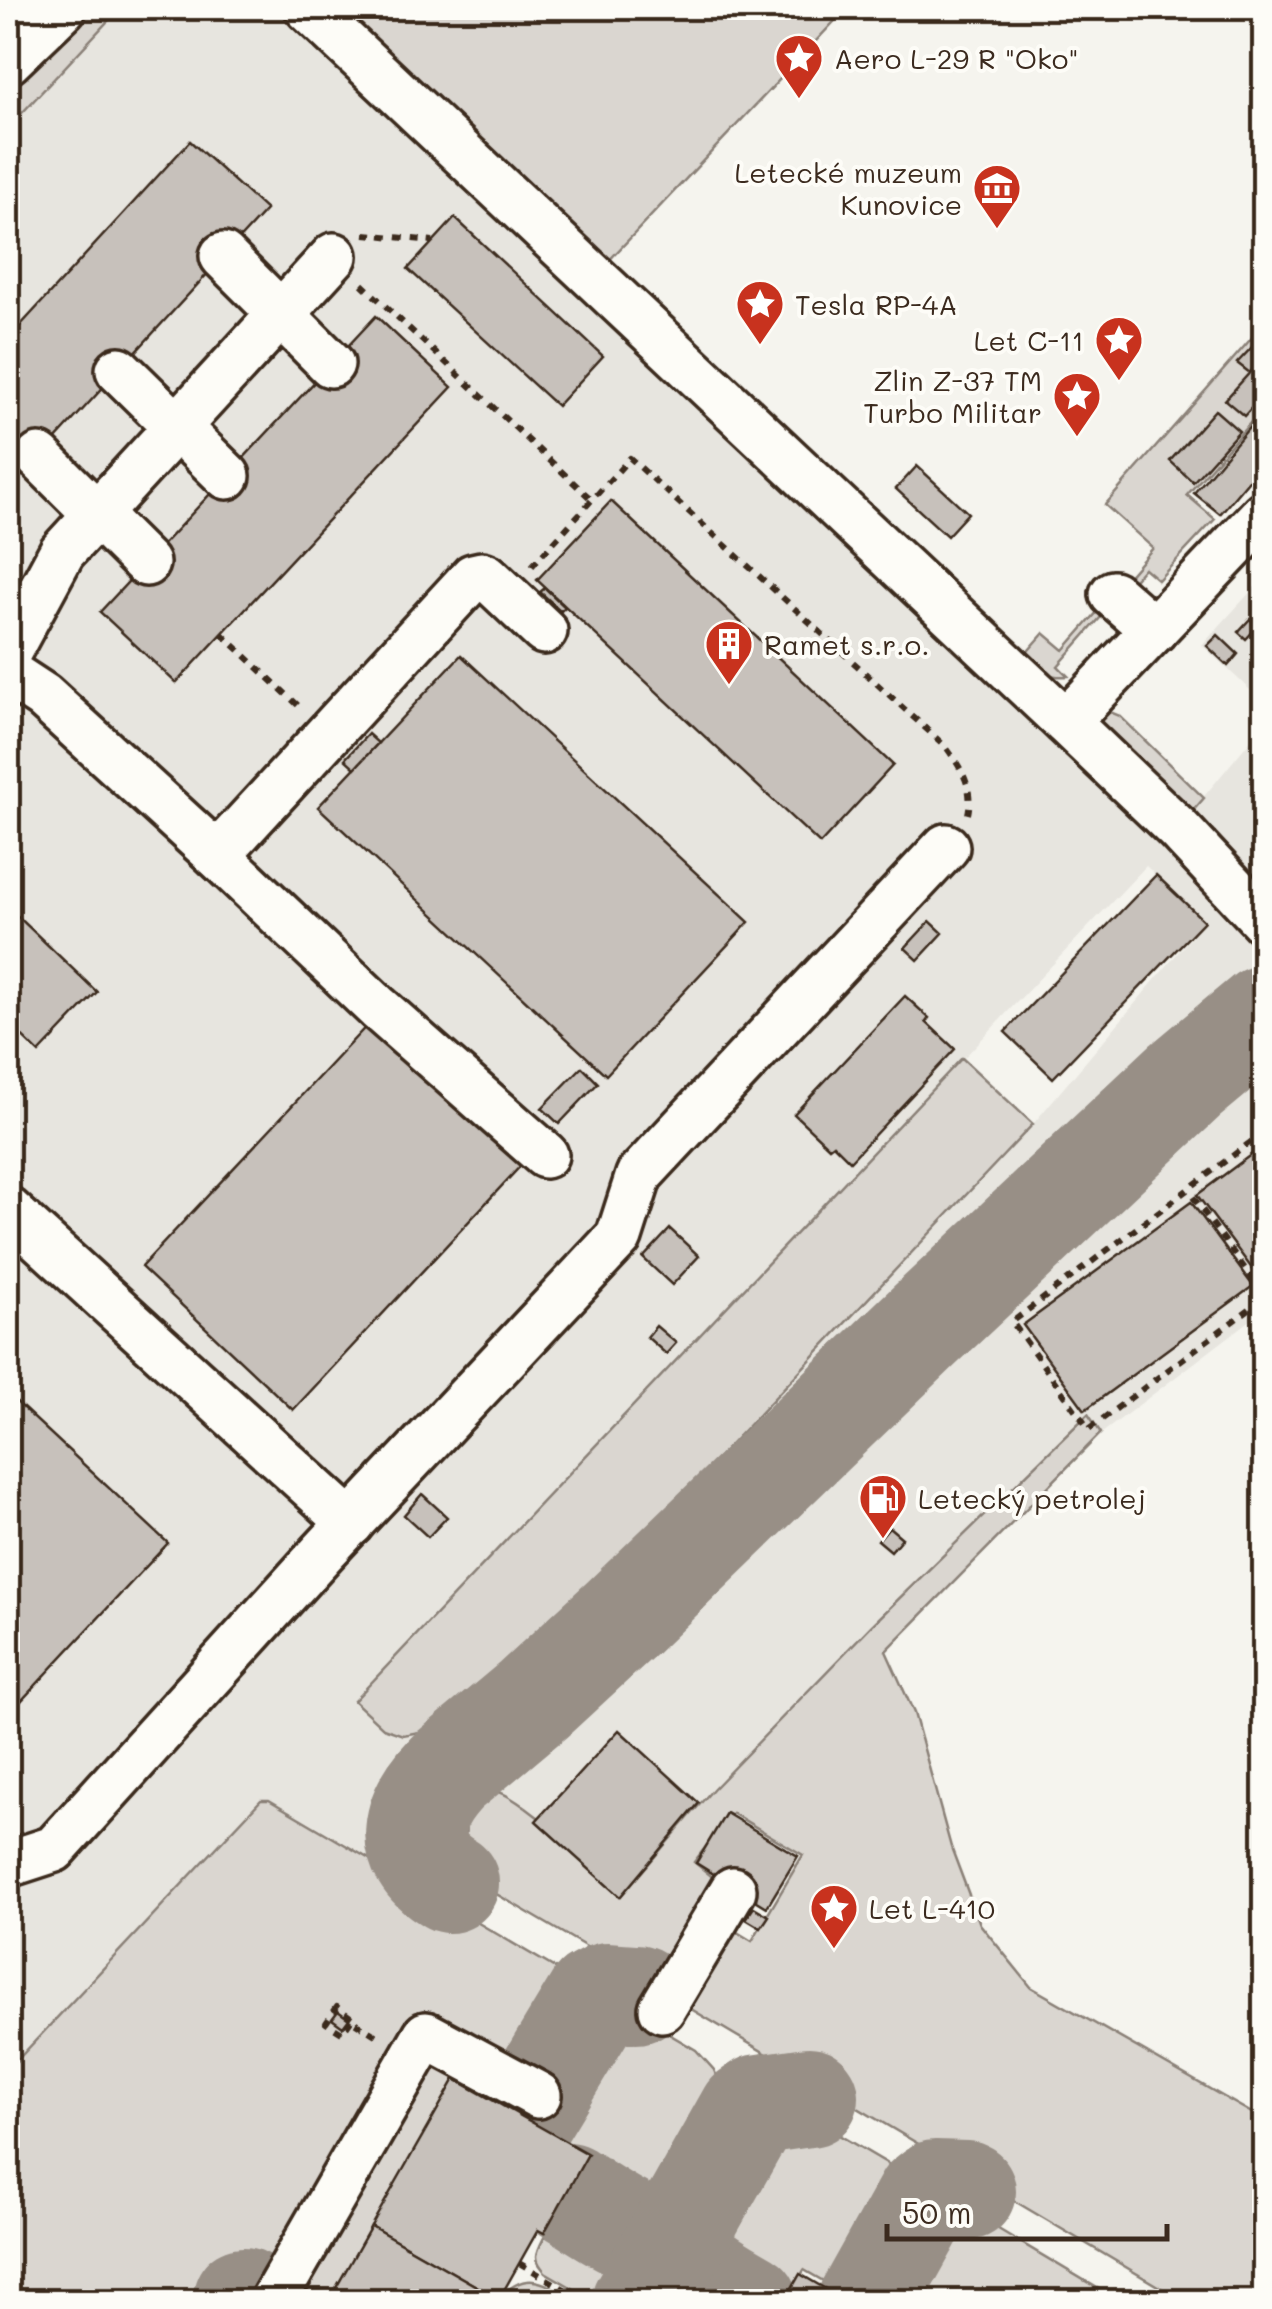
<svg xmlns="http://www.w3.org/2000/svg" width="1272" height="2309" viewBox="0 0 1272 2309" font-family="Mali,sans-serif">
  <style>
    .built { fill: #e7e5df; fill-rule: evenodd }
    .green { fill: #dad6d0; stroke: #8a8077; stroke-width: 2.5 }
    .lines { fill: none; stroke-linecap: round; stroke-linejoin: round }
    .taxiway { stroke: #988f86; stroke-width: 100 }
    .building { fill: #c7c1bb; stroke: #3b2a1e; stroke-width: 2.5 }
    .minor-casing { stroke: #3b2a1e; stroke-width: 52 }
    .path { stroke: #3b2a1e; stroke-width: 6; stroke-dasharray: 8 8; stroke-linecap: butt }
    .minor { stroke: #fdfcf7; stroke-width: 45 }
    .labels { text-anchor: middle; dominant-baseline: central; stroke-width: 8; stroke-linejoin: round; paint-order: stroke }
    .poi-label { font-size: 28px; fill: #3b2a1e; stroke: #fdfcf7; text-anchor: start }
  </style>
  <rect width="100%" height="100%" fill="#f5f4ee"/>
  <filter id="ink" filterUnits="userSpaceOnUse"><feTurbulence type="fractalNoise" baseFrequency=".01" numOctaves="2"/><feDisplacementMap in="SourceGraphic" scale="20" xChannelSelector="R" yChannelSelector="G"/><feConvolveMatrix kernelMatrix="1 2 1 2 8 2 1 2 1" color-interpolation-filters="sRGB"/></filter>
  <g filter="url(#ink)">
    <g class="built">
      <path d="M120 8H280L1167 841 1264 724V1310L1102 1433 1087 1415 950 1547 706 1795 620 1895 536 1821 538 1817 508 1795 494 1792 467 1799 465 1844 468 1856 493 1892 477 1921 311 1823 269 1800H261L8 2070V128ZM1146 866 1204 922 1033 1124 526 1661 471 1714 354 1701Z"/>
      <path d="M1264 577V703L1202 645Z"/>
    </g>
    <g class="green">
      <path d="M84 8H120L8 128V81Z"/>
      <path d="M327 8H847L601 269Z"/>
      <path d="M1264 324V407L1187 495 1215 519 1158 580 1144 568 1058 666 1068 676C1048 678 1038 670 1022 658L1044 633 1064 650 1153 548 1105 505Z"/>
      <path d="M1098 707 1120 716 1204 798 1185 820 1092 722Z"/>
      <path d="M962 1058 1033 1124 526 1661 471 1714 436 1729 403 1735 383 1728 354 1701Z"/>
      <path d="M1088 1414 1101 1433 886 1651 914 1713 951 1847 980 1924 1031 1987 1264 2120V2301H1183L681 2003 718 1930 737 1932 752 1941 803 1855 732 1813 694 1862 715 1879 658 1989 493 1892 468 1856 465 1844 467 1799 470 1792C493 1780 521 1804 539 1818L537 1822 620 1897 713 1789 871 1626Z"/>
      <path d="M261 1800H269L560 1971C570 1981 575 1991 569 2005L510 2110 458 2081 376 2226 499 2298C528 2267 546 2284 576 2301H8V2070Z"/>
      <path d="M618 2009 635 2014 696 2050 714 2070 720 2085 723 2103 720 2125 670 2214 655 2221 640 2220 576 2182 590 2156 538 2126 596 2022 605 2014Z"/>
      <path d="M792 2120 815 2121 900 2171 905 2181 906 2202 853 2298 804 2270 786 2301H775L708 2259 700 2247 702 2224 750 2142 769 2127Z"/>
      <path d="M958 2205 1102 2291 1107 2301H882L929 2216 940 2208Z"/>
      <path d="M563 2207 626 2243 637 2254 636 2275 621 2301H595L545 2272C541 2266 537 2264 537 2256 538 2243 556 2218 563 2207Z"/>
      <path d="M679 2282 695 2284 723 2301H660L669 2287Z"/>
    </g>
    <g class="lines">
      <g class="taxiway">
        <path d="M449 1883C397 1852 412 1808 447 1772L533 1700 623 1617 919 1331 1185 1081 1264 1015"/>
        <path d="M523 2118 595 1999 608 1992 636 1994"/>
        <path d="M567 2192C588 2205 644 2246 667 2237 677 2233 683 2223 690 2215 687 2225 682 2236 684 2247 687 2270 730 2290 749 2302"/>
        <path d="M243 2297 250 2302"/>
        <path d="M641 2302 748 2112 760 2104 809 2097"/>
        <path d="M867 2302 925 2198 935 2190 966 2191"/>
      </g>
    </g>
    <g class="building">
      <path d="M190 141 266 210 8 491V339Z"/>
      <path d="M455 218 603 356 557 406 408 269Z"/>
      <path d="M376 316 452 387 176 683 100 612Z"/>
      <path d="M1256 343 1264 349V357L1250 373 1237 363Z"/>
      <path d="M1264 357V394L1244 416 1225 400Z"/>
      <path d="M1215 410 1239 431 1193 482 1170 461Z"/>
      <path d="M1264 410V462L1220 514 1194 493Z"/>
      <path d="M917 466 968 513 947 536 896 489Z"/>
      <path d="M611 501 893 765 820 844 537 580Z"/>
      <path d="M545 588 565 607 561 611 540 592Z"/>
      <path d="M1250 619 1258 626 1246 639 1238 632Z"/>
      <path d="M1218 635 1238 654 1228 666 1207 646Z"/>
      <path d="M461 655 749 922 606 1075 318 807Z"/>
      <path d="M368 734 378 743 355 768 345 759Z"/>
      <path d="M1156 875 1204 921 1053 1078 1005 1032Z"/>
      <path d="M8 907 97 992 39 1053 8 1023Z"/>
      <path d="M930 921 943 933 918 960 905 948Z"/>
      <path d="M905 996 929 1018 926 1022 955 1049 850 1161 833 1144 829 1147 794 1114Z"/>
      <path d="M374 1018 526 1160 293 1410 141 1267Z"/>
      <path d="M582 1067 598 1083 559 1124 542 1108Z"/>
      <path d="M1264 1145V1280L1262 1282 1197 1195Z"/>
      <path d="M1191 1202 1253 1286 1085 1410 1023 1325Z"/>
      <path d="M670 1229 699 1256 672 1285 643 1258Z"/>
      <path d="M656 1326 676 1343 666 1354 647 1337Z"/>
      <path d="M8 1394 168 1543 8 1715Z"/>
      <path d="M422 1494 447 1517 428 1537 404 1515Z"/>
      <path d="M889 1527 902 1538 891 1551 878 1540Z"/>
      <path d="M619 1730 699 1803 620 1897 536 1821Z"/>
      <path d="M726 1813 798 1856 767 1907 696 1863Z"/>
      <path d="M754 1907 769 1916 761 1928 746 1919Z"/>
      <path d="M338 2011 349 2019 343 2027 332 2019Z"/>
      <path d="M8 2013 18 2023 8 2034Z"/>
      <path d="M455 2079 588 2154 544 2233 538 2230 499 2299 371 2226Z"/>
      <path d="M371 2226 499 2299 504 2302H328Z"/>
      <path d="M800 2274 848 2302H784Z"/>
    </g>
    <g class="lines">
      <g class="minor-casing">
        <g id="minor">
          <path d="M308 8 1066 722 1178 829 1264 921"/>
          <path d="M8 61 63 8"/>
          <path d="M223 256 331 364"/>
          <path d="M119 370 227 476"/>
          <path d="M39 457 146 563"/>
          <path d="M1113 594 1154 630"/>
          <path d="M8 652 62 552 334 256"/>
          <path d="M8 673 43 696 217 855 378 1008 545 1155"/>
          <path d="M1066 722 1264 514"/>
          <path d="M217 855 473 577 482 575 487 577 544 631"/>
          <path d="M8 1210 351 1523"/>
          <path d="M8 1864 54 1849 323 1552 619 1237 639 1175 946 847"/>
          <path d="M662 2009 733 1890"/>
          <path d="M274 2299 426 2035 538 2095"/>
        </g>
      </g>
      <g class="path">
        <path d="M365 234 433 241"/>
        <path d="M362 284 591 499"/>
        <path d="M532 566 630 458 946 747C961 768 974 787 968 814"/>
        <path d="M222 634 302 709"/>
        <path d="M8 1040 16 1031"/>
        <path d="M1264 1132 1012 1322 1089 1429 1264 1298"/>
        <path d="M1193 1197 1264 1295"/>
        <path d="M351 2020 342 2033 326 2023 337 2007 352 2018 351 2020 382 2039"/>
        <path d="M519 2263 587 2302"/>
      </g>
      <use href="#minor" class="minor"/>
    </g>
  </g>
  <defs>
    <g id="sight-pin" transform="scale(2.5)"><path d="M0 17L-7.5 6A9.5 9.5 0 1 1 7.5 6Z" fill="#c8321e" stroke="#fdfcf7"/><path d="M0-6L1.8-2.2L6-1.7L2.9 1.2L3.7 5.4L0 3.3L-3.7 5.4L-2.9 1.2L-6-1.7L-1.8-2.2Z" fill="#fff"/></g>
    <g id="museum-pin" transform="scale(2.5)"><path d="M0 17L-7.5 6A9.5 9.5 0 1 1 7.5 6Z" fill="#c8321e" stroke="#fdfcf7"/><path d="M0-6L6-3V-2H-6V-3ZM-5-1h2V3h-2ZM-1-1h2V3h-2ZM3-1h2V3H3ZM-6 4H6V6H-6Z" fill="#fff"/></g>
    <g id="building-pin" transform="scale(2.5)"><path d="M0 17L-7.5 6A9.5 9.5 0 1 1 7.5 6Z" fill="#c8321e" stroke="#fdfcf7"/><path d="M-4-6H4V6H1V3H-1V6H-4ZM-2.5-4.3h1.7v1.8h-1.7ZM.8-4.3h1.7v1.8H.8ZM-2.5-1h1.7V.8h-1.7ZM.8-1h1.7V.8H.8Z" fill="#fff"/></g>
    <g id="fuel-pin" transform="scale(2.5)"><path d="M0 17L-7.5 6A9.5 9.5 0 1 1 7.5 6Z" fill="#c8321e" stroke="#fdfcf7"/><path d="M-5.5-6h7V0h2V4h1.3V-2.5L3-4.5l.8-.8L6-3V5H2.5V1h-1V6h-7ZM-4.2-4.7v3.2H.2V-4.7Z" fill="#fff"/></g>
  </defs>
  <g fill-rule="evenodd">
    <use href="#sight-pin" x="799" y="58"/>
    <use href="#museum-pin" x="997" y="188"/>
    <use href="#sight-pin" x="760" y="304"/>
    <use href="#sight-pin" x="1119" y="340"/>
    <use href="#sight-pin" x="1077" y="396"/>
    <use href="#building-pin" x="729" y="644"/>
    <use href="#fuel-pin" x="883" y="1498"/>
    <use href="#sight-pin" x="834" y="1908"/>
  </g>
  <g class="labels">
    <g class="poi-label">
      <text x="834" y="58">Aero L-29 R "Oko"</text>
      <text x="962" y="172" text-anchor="end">Letecké muzeum<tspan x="962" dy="32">Kunovice</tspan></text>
      <text x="795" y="304">Tesla RP-4A</text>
      <text x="1084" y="340" text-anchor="end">Let C-11</text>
      <text x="1042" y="380" text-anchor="end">Zlin Z-37 TM<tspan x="1042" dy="32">Turbo Militar</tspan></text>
      <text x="764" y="644">Ramet s.r.o.</text>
      <text x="918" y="1498">Letecký petrolej</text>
      <text x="869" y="1908">Let L-410</text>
    </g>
  </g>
  <rect width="1272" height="2309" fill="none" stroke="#fdfcf7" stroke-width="40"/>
  <rect x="20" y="20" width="1232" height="2269" fill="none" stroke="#3b2a1e" stroke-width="4" filter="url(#ink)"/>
  <path d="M887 2224v15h280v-15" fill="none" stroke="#3b2a1e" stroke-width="5"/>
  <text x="902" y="2224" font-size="30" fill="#3b2a1e" stroke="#fdfcf7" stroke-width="8" paint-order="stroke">50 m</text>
</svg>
